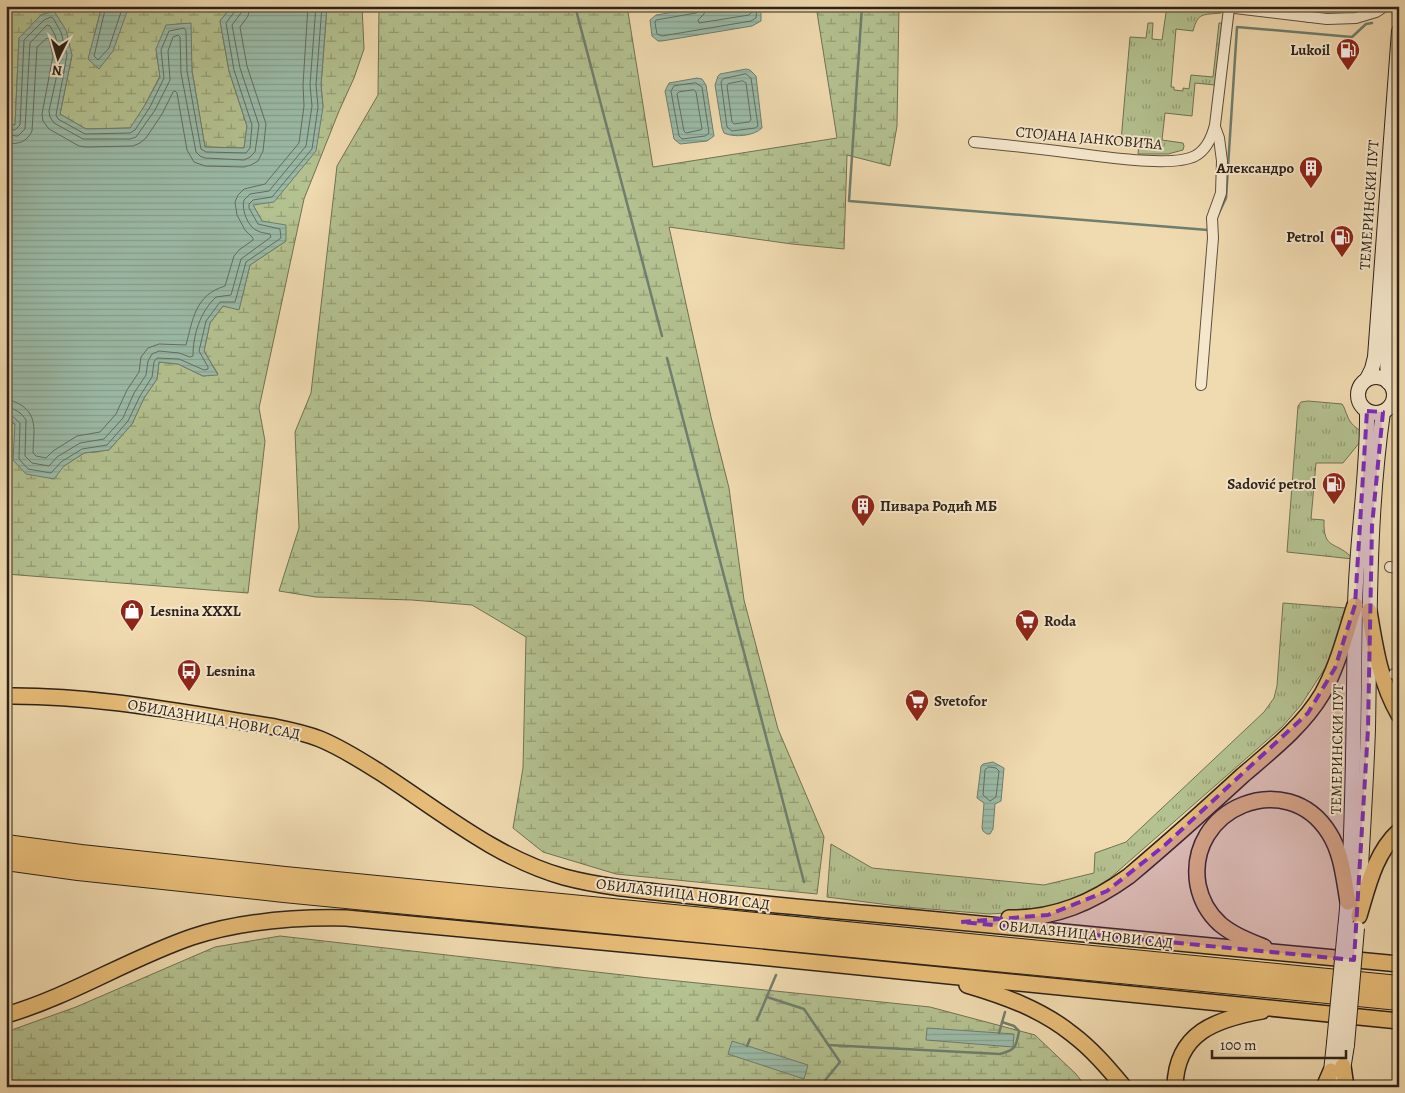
<svg xmlns="http://www.w3.org/2000/svg" width="1405" height="1093" viewBox="0 0 1405 1093" font-family="Alegreya,serif">
  <style>
    .grass { fill: url(#grass-tufts); stroke: #707254 }
    .wetland { fill: url(#wetland-marsh); stroke: #707254 }
    .water { fill: url(#water-rules); stroke: #6f7e6f }
    .lines { fill: none; stroke-linecap: round; stroke-linejoin: round }
    .shore { stroke: #646e60; stroke-width: 1 }
    .stream { stroke: #6f7e6f; stroke-width: 2.5 }
    .street-casing { stroke: #5e503f; stroke-width: 12 }
    .secondary-casing { stroke: #2d2219; stroke-width: 16 }
    .primary-casing { stroke: #2d2219; stroke-width: 18 }
    .highway-casing { stroke: #2d2219; stroke-width: 20 }
    .street { stroke: #f5e7cc; stroke-width: 10 }
    .secondary { stroke: #f5e7cc; stroke-width: 14 }
    .primary { stroke: #e8bd78; stroke-width: 15 }
    .highway { stroke: #e8bd78; stroke-width: 18 }
    .secondary-bridge-casing { stroke: #2d2219; stroke-width: 16; stroke-linecap: butt }
    .secondary-bridge { stroke: #f5e7cc; stroke-width: 14 }
    .marked { fill: #7b2cbf; fill-opacity: 0.2; stroke: #7b2cbf; stroke-width: 4; stroke-dasharray: 10 6; stroke-linejoin: round }
    .labels { text-anchor: middle; dominant-baseline: central; stroke-width: 4; stroke-linejoin: round; paint-order: stroke }
    .poi-label { font-size: 15px; font-weight: bold; fill: #2d2219; stroke: #f5e7cc; text-anchor: start }
    .street-label { font-size: 15px; fill: #2d2219; stroke: #f5e7cc }
  </style>
  <defs>
    <pattern id="grass-tufts" width="24" height="20" patternUnits="userSpaceOnUse" patternTransform="scale(1.25)"><rect width="24" height="20" fill="#b4c190"/><path d="M3 7l-1-3M5 7V3M7 7l1-3M15 17l-1-3M17 17v-4M19 17l1-3" fill="none" stroke="#939c75"/></pattern>
    <pattern id="wetland-marsh" width="20" height="14" patternUnits="userSpaceOnUse" patternTransform="scale(1.25)"><rect width="20" height="14" fill="#b4c190"/><path d="M1 5h8M5 5V1M11 12h8M15 12V8" fill="none" stroke="#939c75"/></pattern>
    <pattern id="water-rules" width="6" height="5" patternUnits="userSpaceOnUse" patternTransform="scale(1.25)"><rect width="6" height="5" fill="#9bbba8"/><path d="M0 2.5h6" fill="none" stroke="#86a090"/></pattern>
  </defs>
  <rect width="100%" height="100%" fill="#f0dab0"/>
  <filter id="stains"><feTurbulence type="fractalNoise" baseFrequency=".004" numOctaves="4"/><feColorMatrix values="0 0 0 0 .2 0 0 0 0 .09 0 0 0 0 .02 0 0 0 .5 -.17"/></filter>
  <radialGradient id="worn" r=".72"><stop offset=".6" stop-color="#630" stop-opacity="0"/><stop offset="1" stop-color="#630" stop-opacity=".3"/></radialGradient>
  <g class="grass">
    <path d="M1167 6H1188L1221 11V13C1203 15 1198 12 1193 31L1176 29 1171 87H1174V90L1183 91V88L1189 89 1191 75 1213 77 1219 23H1222L1215 85 1195 83 1192 116 1165 113 1162 140 1183 143 1184 146 1183 150 1168 154H1138L1139 142 1121 141 1130 37 1146 38 1148 23H1153L1152 39 1162 40Z"/>
    <path d="M1308 401 1342 404C1345 408 1345 411 1347 415 1350 424 1356 428 1364 433L1360 442 1343 463H1316L1311 519 1324 520C1323 552 1337 540 1353 559L1287 552 1298 406 1301 402Z"/>
    <path d="M1283 603 1346 608 1333 656 1301 705 1282 727 1109 879 1080 898 1043 911 989 914 905 907 827 897 831 844 872 868 1044 885 1094 873 1095 853 1126 842 1264 712 1274 698 1277 686Z"/>
  </g>
  <g class="wetland">
    <path d="M6 6H102L94 36 127 10 129 6H232L220 21 229 71 247 126 244 148 205 147 192 71 190 23 156 49 160 76 145 105 131 128 86 129 60 114 72 55 19 38 15 125 6 124Z"/>
    <path d="M327 6H362L364 49 354 78 339 111 304 199 259 408 265 441 248 593 6 574V417L64 466 84 453 109 450 132 424 144 398 157 379 159 362 178 364 203 376 218 374 204 351 210 323 223 306 239 309 250 265 286 241 262 221 253 205 323 107 321 85Z"/>
    <path d="M379 6H627L653 167 837 138 816 6H899L897 126 890 166 847 155 844 249 792 244 669 227 711 417 729 488 744 600 778 729 824 837 817 894 616 874 543 852 513 828 523 768 526 637 472 605 412 600 316 597 279 591 299 528 295 432 311 393 337 166 378 95Z"/>
    <path d="M280 936 649 978 930 1007 1035 1035 1076 1074 1086 1087H6V1032L76 1007 215 947Z"/>
  </g>
  <g class="water">
    <path d="M102 6H129L113 51 99 69 88 59Z"/>
    <path d="M232 6H327L321 85 323 107 316 151 274 202 253 205 262 221 286 225V241L250 265 239 310 223 306 210 323 204 351 218 375 203 376 178 364 159 362 157 379 144 398 132 424 109 450 84 453 64 466 54 479 26 474 13 460 15 424 6 417V124L15 125 19 38 41 15 54 11 66 30 72 55 60 114 86 129 130 128 145 105 160 77 156 49 166 25 191 23 192 71 205 147 244 148 247 126 229 71 220 21Z"/>
    <path d="M710 6H761V21L752 26 662 41H658L652 36 650 20 656 15Z"/>
    <path d="M746 69 750 70 756 76 762 128C754 136 734 138 724 133L722 128 715 85 718 76 720 74Z"/>
    <path d="M697 78 702 79 706 85 714 136 707 141 680 144 674 139 665 91 669 83Z"/>
    <path d="M993 762 1004 768 1001 801 995 804 993 829 990 834H987L983 831 982 828 984 803 977 798 981 766 983 764Z"/>
    <path d="M927 1028 1014 1034 1013 1047 926 1040Z"/>
    <path d="M732 1041 808 1065 804 1079 728 1054Z"/>
  </g>
  <g class="lines">
    <g class="shore">
      <path d="M106 6 94 56 98 60 109 48 123 6"/>
      <path d="M700 6 699 11 696 13 656 20 655 23 657 34 662 36 751 21 756 18 757 6"/>
      <path d="M706 6 704 14 698 20 699 23 749 15 751 13V6"/>
      <path d="M746 74 751 78 758 126 755 128 732 131 727 127 721 82 723 79Z"/>
      <path d="M743 81 746 83 751 120 749 122 734 124 732 122 727 86 728 84Z"/>
      <path d="M696 83 702 87 709 133 705 136 682 139 679 136 671 91 674 86Z"/>
      <path d="M694 90 696 92 702 129 700 130 686 133 684 131 677 94 679 92Z"/>
      <path d="M6 129 15 130 20 125 24 40 44 20 51 17 53 18 61 32 67 55 56 115 58 119 85 134 130 133 135 130 150 107 164 78 161 50 169 31 184 28 186 31 187 71 201 149 206 152 246 153 250 148 252 125 234 70 226 23 235 11 236 6"/>
      <path d="M6 135 18 136 25 129 30 43 47 25 50 26 55 35 61 56 49 111 50 117 54 123 83 139H130L136 137 155 110 170 80 168 51 173 37 178 35 180 37 181 73 196 152 200 156 205 158 244 160 250 157 255 152 259 125 240 68 232 25 241 13 242 6"/>
      <path d="M6 143C18 145 27 142 32 131L37 47 47 38 49 39 53 56 42 114 43 121 49 129 79 146 86 147 133 146 140 143 146 138 162 114 173 92 175 91 177 93 187 150 194 162 205 166 244 167 251 165 258 161 263 151 266 124 247 66 240 27 248 16 250 6"/>
      <path d="M6 400C12 400 16 402 21 405 39 417 33 434 33 453L36 456 46 458 53 451 77 436 100 432 116 414 127 390 139 372 141 357 148 348 159 344 186 345C193 319 195 295 225 286L234 256 239 250 253 240V238L245 230 237 215 235 202 238 195 244 189 265 184 299 143 304 106 303 85 308 6"/>
      <path d="M6 407C14 408 22 413 26 420L25 456 32 463 49 466 57 457 80 443 104 439 123 418 134 393 146 375 148 361 152 354 159 351 179 353 190 357 193 356C193 335 200 312 216 297L231 295 241 259 271 237 270 234C266 233 261 233 258 231 248 228 241 209 244 200L250 194 269 191 306 146 312 106 310 85 316 6"/>
      <path d="M6 414 11 415 20 423 19 459 28 469 51 473 61 462 82 449 107 445 128 421 140 396 152 377 154 362 157 358 179 359 204 370 208 369V367L199 351 206 321 220 302H235L246 262 281 238 280 229 258 224 249 208V204L253 200 272 197 312 149 318 107 316 85 322 6"/>
      <path d="M989 767 996 768 999 771 996 797 990 801 983 795 985 770Z"/>
    </g>
    <g class="stream">
      <path d="M575 6 662 336"/>
      <path d="M862 6 849 201 1208 230 1210 227"/>
      <path d="M1217 217 1226 198 1237 27 1352 37 1366 24 1372 23"/>
      <path d="M667 358 804 882"/>
      <path d="M767 997 804 1009 840 1062 822 1084 817 1087"/>
      <path d="M757 1020 776 975"/>
      <path d="M999 1033 1005 1012"/>
      <path d="M828 1045 1000 1054C1016 1050 1016 1047 1019 1031L1014 1026 1002 1022"/>
      <path d="M747 1046 750 1039"/>
    </g>
    <g class="street-casing">
      <g id="street">
        <path d="M1218 6 1327 19 1356 18 1376 12 1385 6"/>
        <path d="M1307 6 1309 17"/>
        <path d="M974 142C1007 145 1040 149 1073 153 1100 156 1172 168 1195 156 1206 150 1212 137 1215 125L1229 8"/>
        <path d="M1201 385 1213 238 1212 218 1221 193 1222 161 1219 138 1215 127"/>
        <path d="M1390 567 1399 568"/>
        <path d="M1394 674H1399"/>
      </g>
    </g>
    <g class="secondary-casing">
      <g id="secondary">
        <circle cx="1376" cy="395" r="18"/>
        <path d="M1367 379 1372 369 1375 357 1399 31"/>
        <path d="M1388 382 1387 358 1399 192"/>
        <path d="M1359 903C1362 845 1366 787 1368 729 1370 623 1368 517 1383 412"/>
        <path d="M1345 929C1350 886 1351 843 1352 800 1354 736 1354 672 1355 608 1356 542 1368 477 1367 411"/>
        <path d="M1342 1076 1347 1045"/>
        <path d="M1330 1081 1334 1043"/>
      </g>
    </g>
    <g class="primary-casing">
      <g id="primary">
        <path d="M1369 611C1375 647 1380 682 1399 715"/>
        <path d="M6 696C97 695 186 713 275 727 290 730 305 733 320 739 342 748 362 761 381 773 440 811 496 858 564 877 606 888 649 891 692 896 760 904 828 910 896 916 1064 931 1231 949 1399 964"/>
        <path d="M1359 916C1368 886 1375 853 1399 831"/>
        <path d="M1009 918C1055 919 1093 902 1129 876 1168 843 1206 809 1243 775 1271 751 1303 726 1322 694 1338 666 1345 635 1355 605"/>
        <path d="M1264 947C1249 941 1233 935 1220 924 1209 914 1201 900 1198 885 1185 808 1287 766 1329 833 1342 853 1344 879 1348 902"/>
        <path d="M967 985C1004 996 1041 1009 1072 1034 1092 1049 1108 1068 1124 1087"/>
        <path d="M6 1015C71 996 128 959 192 937 241 921 295 917 346 918L750 956 1399 1021"/>
        <path d="M1343 1066 1346 1087"/>
        <path d="M1175 1087C1176 1032 1217 1019 1262 1011"/>
        <path d="M1324 1087 1331 1071"/>
      </g>
    </g>
    <g class="highway-casing">
      <g id="highway">
        <path d="M6 844 81 854 285 876 1399 985"/>
        <path d="M6 861 78 871 284 893 1399 1001"/>
      </g>
    </g>
    <use href="#street" class="street"/>
    <use href="#secondary" class="secondary"/>
    <use href="#primary" class="primary"/>
    <use href="#highway" class="highway"/>
    <g class="secondary-bridge-casing">
      <g id="secondary-bridge">
        <path d="M1334 1043 1345 929"/>
        <path d="M1347 1045 1357 928"/>
      </g>
    </g>
    <use href="#secondary-bridge" class="secondary-bridge"/>
  </g>
  <path class="marked" d="M1367 411 1383 412 1372 526 1368 729 1354 960 961 922 1048 915 1107 891 1165 845 1308 713 1335 668 1355 605Z"/>
  <defs>
    <g id="fuel-pin" transform="scale(1.25)"><path d="M0 17L-7.5 6A9.5 9.5 0 1 1 7.5 6Z" fill="#8f2418" stroke="#f5e7cc"/><path d="M-5.5-6h7V0h2V4h1.3V-2.5L3-4.5l.8-.8L6-3V5H2.5V1h-1V6h-7ZM-4.2-4.7v3.2H.2V-4.7Z" fill="#fff"/></g>
    <g id="building-pin" transform="scale(1.25)"><path d="M0 17L-7.5 6A9.5 9.5 0 1 1 7.5 6Z" fill="#8f2418" stroke="#f5e7cc"/><path d="M-4-6H4V6H1V3H-1V6H-4ZM-2.5-4.3h1.7v1.8h-1.7ZM.8-4.3h1.7v1.8H.8ZM-2.5-1h1.7V.8h-1.7ZM.8-1h1.7V.8H.8Z" fill="#fff"/></g>
    <g id="shop-pin" transform="scale(1.25)"><path d="M0 17L-7.5 6A9.5 9.5 0 1 1 7.5 6Z" fill="#8f2418" stroke="#f5e7cc"/><path d="M-5-2.5h2.3a2.7 3.5 0 0 1 5.4 0H5L5.5 6h-11ZM-1.5-2.5h3a1.5 2.3 0 0 0-3 0Z" fill="#fff"/></g>
    <g id="supermarket-pin" transform="scale(1.25)"><path d="M0 17L-7.5 6A9.5 9.5 0 1 1 7.5 6Z" fill="#8f2418" stroke="#f5e7cc"/><path d="M-6-5.5h2.5l.6 2H6L4.5 2H-2.5L-4.4-4H-6ZM-1.5 3.2a1.3 1.3 0 1 0 .1 0ZM3 3.2a1.3 1.3 0 1 0 .1 0Z" fill="#fff"/></g>
    <g id="bus-pin" transform="scale(1.25)"><path d="M0 17L-7.5 6A9.5 9.5 0 1 1 7.5 6Z" fill="#8f2418" stroke="#f5e7cc"/><path d="M-5-6H5V4H4V6H2V4H-2V6H-4V4H-5ZM-3.5-4V0h7V-4ZM-3.5 1.2v1.5H-2V1.2ZM2 1.2v1.5H3.5V1.2Z" fill="#fff"/></g>
  </defs>
  <g fill-rule="evenodd">
    <use href="#fuel-pin" x="1348" y="50"/>
    <use href="#building-pin" x="1311" y="168"/>
    <use href="#fuel-pin" x="1342" y="237"/>
    <use href="#fuel-pin" x="1334" y="484"/>
    <use href="#building-pin" x="863" y="506"/>
    <use href="#shop-pin" x="132" y="611"/>
    <use href="#supermarket-pin" x="1027" y="621"/>
    <use href="#bus-pin" x="189" y="671"/>
    <use href="#supermarket-pin" x="917" y="701"/>
  </g>
  <g class="labels">
    <g class="poi-label">
      <text x="1330" y="50" text-anchor="end">Lukoil</text>
      <text x="1294" y="168" text-anchor="end">Александро</text>
      <text x="1324" y="237" text-anchor="end">Petrol</text>
      <text x="1316" y="484" text-anchor="end">Sadović petrol</text>
      <text x="880" y="506">Пивара Родић МБ</text>
      <text x="150" y="611">Lesnina XXXL</text>
      <text x="1044" y="621">Roda</text>
      <text x="206" y="671">Lesnina</text>
      <text x="934" y="701">Svetofor</text>
    </g>
    <g class="street-label">
      <text transform="translate(1089 138) rotate(5)">СТОЈАНА ЈАНКОВИЋА</text>
      <text transform="translate(1369 205) rotate(-86)">ТЕМЕРИНСКИ ПУТ</text>
      <text transform="translate(214 719) rotate(10)">ОБИЛАЗНИЦА НОВИ САД</text>
      <text transform="translate(1337 749) rotate(-89)">ТЕМЕРИНСКИ ПУТ</text>
      <text transform="translate(683 894) rotate(7)">ОБИЛАЗНИЦА НОВИ САД</text>
      <text transform="translate(1086 934) rotate(6)">ОБИЛАЗНИЦА НОВИ САД</text>
    </g>
  </g>
  <rect width="1405" height="1093" fill="none" stroke="#f0dab0" stroke-width="25"/>
  <rect x="8" y="8" width="1390" height="1078" fill="none" stroke="#2d2219" stroke-width="2.5"/>
  <rect x="12" y="12" width="1380" height="1068" fill="none" stroke="#2d2219"/>
  <g transform="translate(58 58) rotate(185)" stroke="#f5e7cc" stroke-width="4" paint-order="stroke">
  <path d="M0-4L9 19L0 12L-9 19Z" fill="#2d2219"/>
  <text y="-8" font-size="14" font-weight="bold" text-anchor="middle" fill="#2d2219">N</text>
  </g>
  <path d="M1212 1050v8h134v-8" fill="none" stroke="#2d2219" stroke-width="2.5"/>
  <text x="1220" y="1050" font-size="15" fill="#2d2219" stroke="#f5e7cc" stroke-width="4" paint-order="stroke">100 m</text>
  <rect width="100%" height="100%" filter="url(#stains)"/>
  <rect width="100%" height="100%" fill="url(#worn)"/>
</svg>
